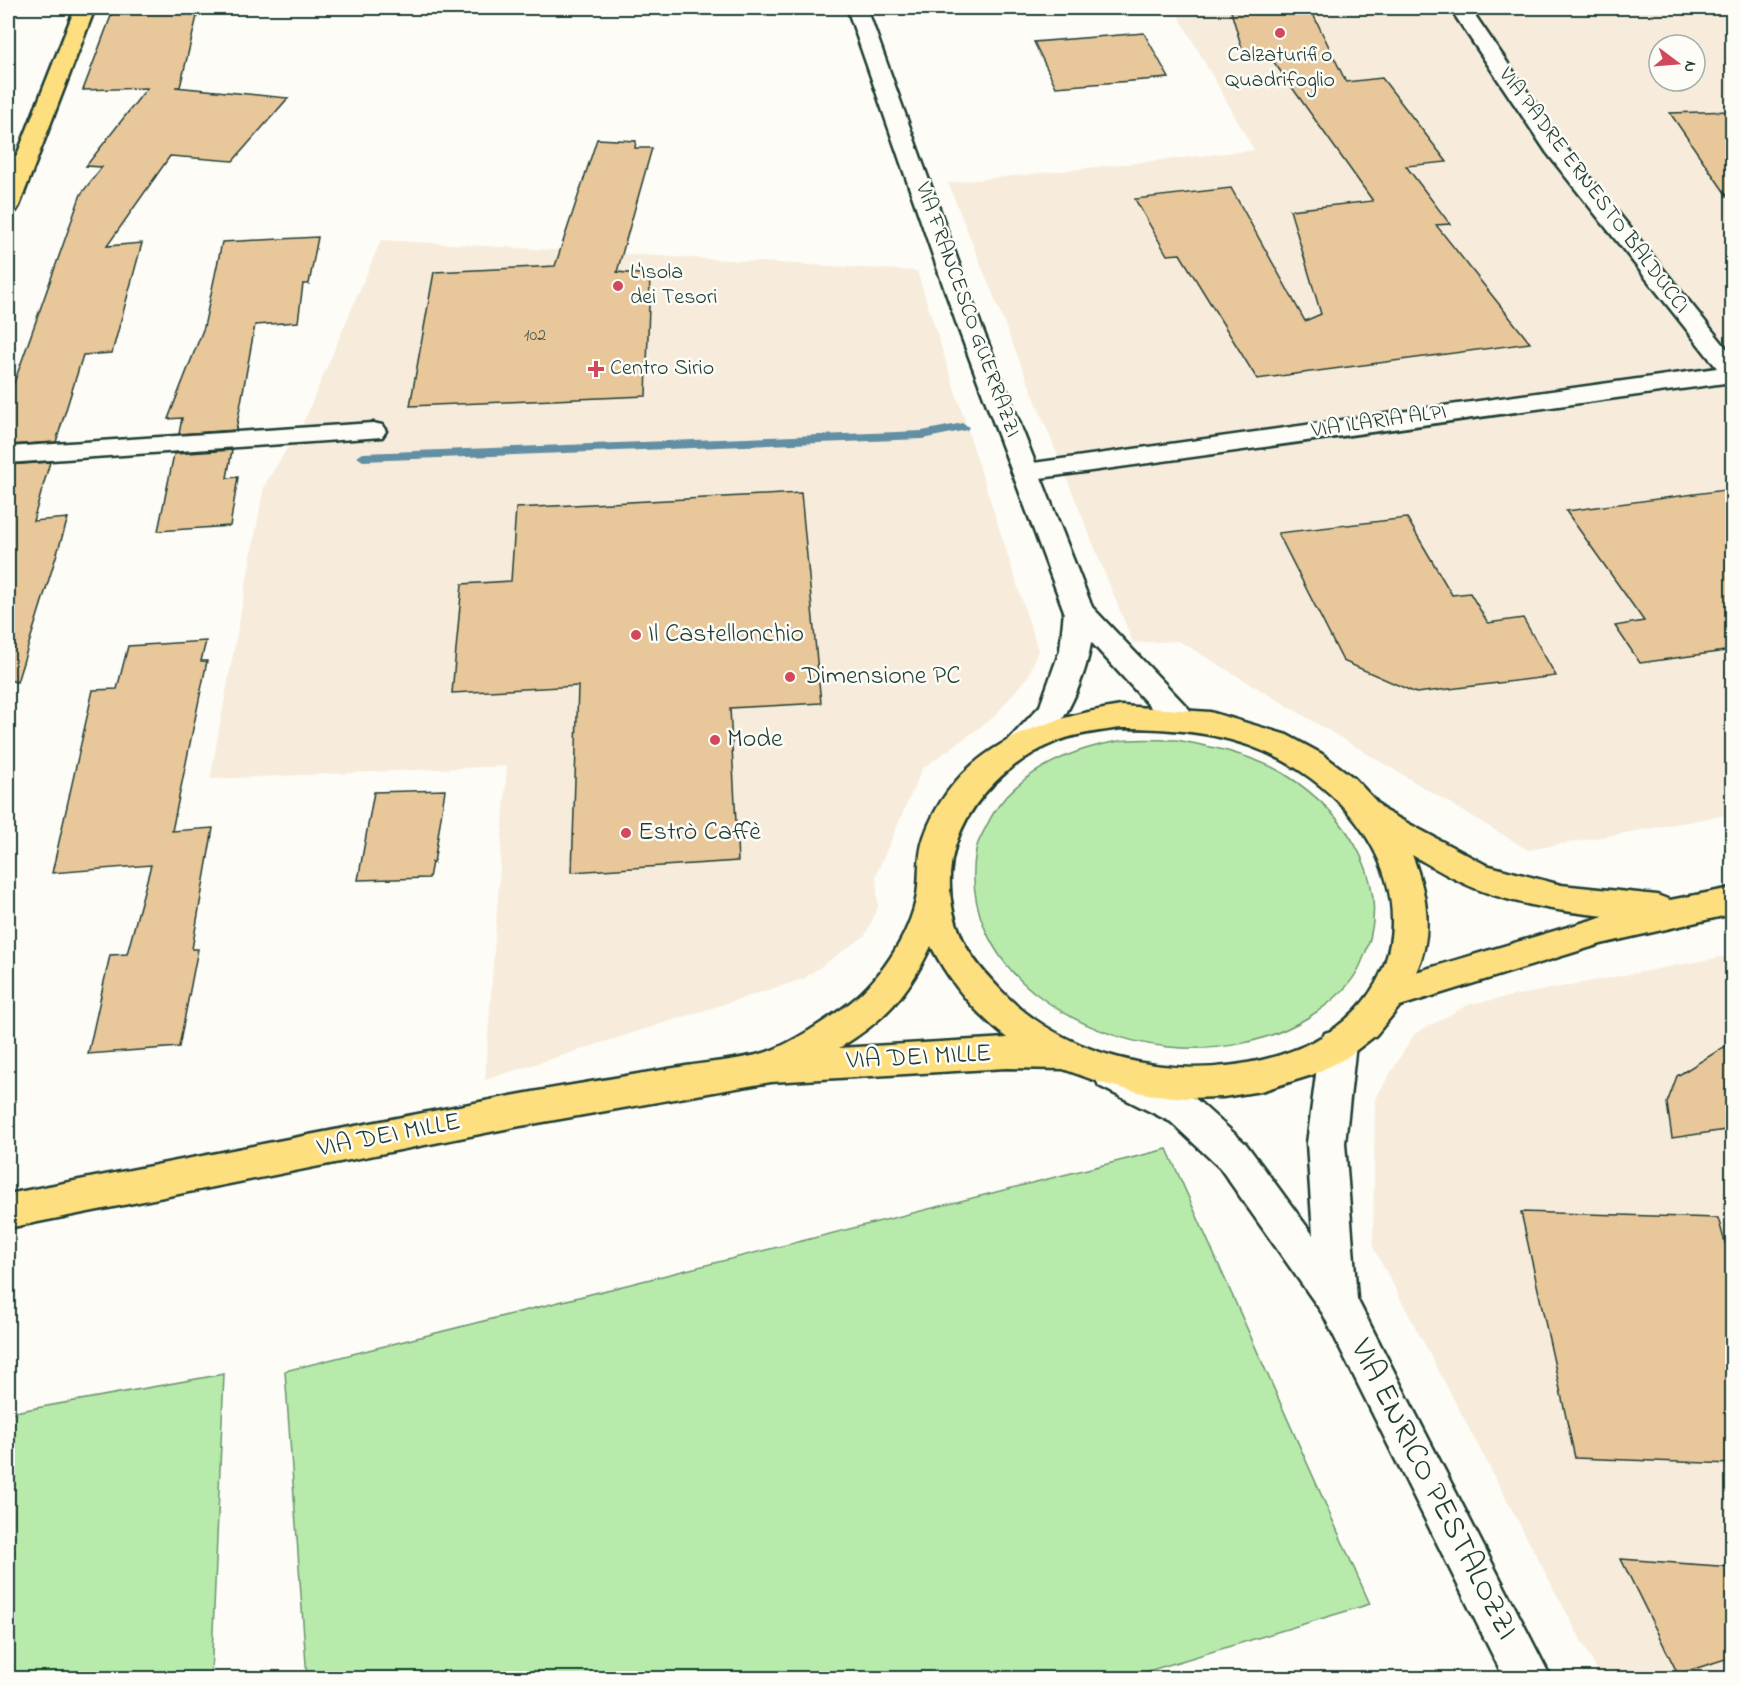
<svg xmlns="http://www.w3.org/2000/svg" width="1740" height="1686" viewBox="0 0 1740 1686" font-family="'Indie Flower',sans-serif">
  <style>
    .built { fill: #f7ecdb; fill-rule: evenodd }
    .green { fill: #b8eaab; stroke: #6c9470; stroke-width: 1.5 }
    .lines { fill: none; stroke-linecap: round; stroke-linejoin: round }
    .stream { fill: #638fa4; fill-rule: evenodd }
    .building { fill: #e8c79a; stroke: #1f3d34; stroke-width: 1.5 }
    .minor-casing { stroke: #1f3d34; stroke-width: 5 }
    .secondary-casing { stroke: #1f3d34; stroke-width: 5 }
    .primary-casing { stroke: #1f3d34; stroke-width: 5 }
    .minor { fill: #fdfcf7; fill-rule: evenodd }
    .secondary { fill: #fdfcf7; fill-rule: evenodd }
    .primary { fill: #fedf80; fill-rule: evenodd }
    .poi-dot { fill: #d1495b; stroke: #fdfcf7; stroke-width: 2 }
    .labels { text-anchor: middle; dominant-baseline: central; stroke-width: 5; stroke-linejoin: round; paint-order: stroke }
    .far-number-label { font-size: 18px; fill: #51604e }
    .far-poi-label { font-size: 22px; fill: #1f3d34; stroke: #fdfcf7; text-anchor: start }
    .far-street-label { font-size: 22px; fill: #1f3d34; stroke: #fdfcf7 }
    .poi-label { font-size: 26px; fill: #1f3d34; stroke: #fdfcf7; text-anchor: start }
    .street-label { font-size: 26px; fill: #1f3d34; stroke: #fdfcf7 }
    .near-street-label { font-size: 32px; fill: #1f3d34; stroke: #fdfcf7 }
  </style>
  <rect width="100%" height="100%" fill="#fdfcf7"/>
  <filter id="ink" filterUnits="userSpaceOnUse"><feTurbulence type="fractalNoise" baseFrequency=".0167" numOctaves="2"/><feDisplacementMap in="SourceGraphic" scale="12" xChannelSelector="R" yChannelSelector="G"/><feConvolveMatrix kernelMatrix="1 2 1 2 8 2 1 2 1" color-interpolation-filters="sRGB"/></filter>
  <g filter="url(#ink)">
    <g class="built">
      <path d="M1174 8H1732V814L1528 850 1179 641 1133 643 948 183 1254 150ZM1659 45H1695V81H1659Z"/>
      <path d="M381 240 917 271 1038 650 1029 675 994 717 922 769 876 875 878 907 865 936 803 979 485 1080 507 766 210 779 264 486 304 421Z"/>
      <path d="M1732 955V1678H1601L1373 1247 1375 1099 1414 1034 1470 1004Z"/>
    </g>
    <g class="green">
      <path d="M1176 740C1212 747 1250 754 1283 773 1350 815 1398 888 1360 966 1350 988 1328 1005 1309 1017 1224 1069 1111 1053 1035 993 991 958 966 906 976 850 977 842 983 833 987 825 1011 775 1067 750 1119 741 1137 738 1157 740 1176 740Z"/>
      <path d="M1167 1149 1370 1604 1125 1678H307L285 1371Z"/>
      <path d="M224 1374 211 1678H8L9 1413Z"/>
    </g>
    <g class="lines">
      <path class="stream" d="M963 423 969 427 967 430 922 439 363 461 357 457 363 453 922 431Z"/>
    </g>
    <g class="building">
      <path d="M114 8H199L180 87H175L288 98 233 161 170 156 107 246 142 243 112 353 83 355 56 442 8 445V400L81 194 102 167 86 166 147 88 83 90Z"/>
      <path d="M1230 8H1310L1346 82 1382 78 1447 162 1406 166 1450 224 1436 225 1530 343 1257 379 1180 254 1167 255 1135 199 1231 188 1305 321 1321 314 1290 210 1373 201 1266 51 1243 52Z"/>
      <path d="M1144 33 1169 78 1056 87 1034 42Z"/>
      <path d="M1732 111V203L1670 113Z"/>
      <path d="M597 139 636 141 635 148H652L617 272 650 275 646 396 410 406 434 272 555 266Z"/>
      <path d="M318 237 309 284H303L298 322 255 325 236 430 179 434 182 418 168 419 204 327 222 242Z"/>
      <path d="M232 450 227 478 238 477 230 526 158 531 174 454Z"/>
      <path d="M50 462 33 521 68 518 17 682 8 680V465Z"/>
      <path d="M1732 489V650L1640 663 1615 626 1644 621 1566 511Z"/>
      <path d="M801 493 821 703 730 708 738 861 572 872 578 686 452 693 462 584 511 581 516 508Z"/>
      <path d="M1407 518 1452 595 1470 593 1488 623 1523 618 1556 676 1416 693 1343 661 1278 533Z"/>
      <path d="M206 641 201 661H207L172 831 213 828 192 949H198L179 1047 88 1054 110 955 127 954 151 865 52 873 93 690 117 689 128 646Z"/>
      <path d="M445 790 434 863 432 862 429 878 358 880 374 792Z"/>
      <path d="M1732 1042V1129L1672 1138 1667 1103 1677 1076Z"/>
      <path d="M1521 1212 1718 1218 1732 1267V1464L1575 1458Z"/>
      <path d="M1621 1559 1732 1567V1657L1678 1674Z"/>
    </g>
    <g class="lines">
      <g class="minor-casing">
        <g id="minor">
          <path d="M1450 8H1470L1563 144 1732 355V382L1026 480 1016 478 1012 472 1016 466 1026 464 1717 368 1547 153Z"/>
          <path d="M8 156 32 158 35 163 32 168 8 170Z"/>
          <path d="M373 423 382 425 386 431 382 437 8 463V447Z"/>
        </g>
      </g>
      <g class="secondary-casing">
        <g id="secondary">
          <path d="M847 8H867L981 325 1092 607 1189 709 1194 717 1189 725 1178 728 1167 725 1091 642C1087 677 1052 767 1008 754L1003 746 1040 706 1060 650 1064 611 957 325Z"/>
          <path d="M1338 1029 1351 1033 1356 1044 1345 1143 1357 1299 1551 1678H1504L1323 1314 1220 1168 1171 1122 1099 1086 1094 1075 1099 1064 1112 1060 1197 1100 1246 1144 1313 1235 1307 1143 1320 1044 1325 1033Z"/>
        </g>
      </g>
      <g class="primary-casing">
        <g id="primary">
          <path d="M75 8H95L19 206 16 211 8 213V178Z"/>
          <path d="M1121 706 1210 712 1287 735 1322 754 1354 778 1385 811 1486 865 1561 885 1657 895 1670 900 1732 888V914L1601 944 1400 1006 1376 1035 1346 1058 1312 1075 1261 1091 1223 1097 1184 1098 1147 1094 1105 1084 1063 1069 1006 1068 771 1082 515 1127 8 1228V1194C176 1161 343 1128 511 1096 569 1085 628 1076 686 1066 711 1062 739 1060 764 1053 787 1046 822 1023 843 1008 877 985 910 936 917 895 920 876 917 856 924 837 955 749 1037 719 1121 706ZM1121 728C1185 728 1245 735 1299 770 1431 856 1426 1021 1262 1060 1169 1082 1059 1057 994 983 982 970 969 955 962 938 924 853 980 772 1060 740 1080 733 1100 731 1121 728ZM1412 855C1428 864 1444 874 1461 882 1504 903 1557 911 1605 916L1416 972C1434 934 1427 893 1412 855ZM931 946C950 983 974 1012 1007 1038L839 1048C885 1020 908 995 931 946Z"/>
        </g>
      </g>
      <use href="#minor" class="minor"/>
      <use href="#secondary" class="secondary"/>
      <use href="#primary" class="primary"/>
    </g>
  </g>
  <g class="poi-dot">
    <circle cx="1280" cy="33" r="6"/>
    <circle cx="618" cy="286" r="6"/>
    <path d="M593 360h6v6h6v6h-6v6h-6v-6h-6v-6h6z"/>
    <circle cx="636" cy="635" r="6"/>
    <circle cx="790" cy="677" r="6"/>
    <circle cx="715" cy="740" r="6"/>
    <circle cx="626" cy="833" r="6"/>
  </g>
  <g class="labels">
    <g class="far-number-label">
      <text x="535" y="336">102</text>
    </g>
    <g class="far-poi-label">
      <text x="1280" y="56" text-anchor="middle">Calzaturifio<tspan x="1280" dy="25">Quadrifoglio</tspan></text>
      <text x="630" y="273">L'Isola<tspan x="630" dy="25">dei Tesori</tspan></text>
      <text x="610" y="369">Centro Sirio</text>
    </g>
    <g class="far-street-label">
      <text transform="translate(1593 191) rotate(53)">VIA PADRE ERNESTO BALDUCCI</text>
      <text transform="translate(967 310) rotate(70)">VIA FRANCESCO GUERRAZZI</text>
      <text transform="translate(1379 422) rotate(-8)">VIA ILARIA ALPI</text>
    </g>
    <g class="poi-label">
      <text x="648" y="635">Il Castellonchio</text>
      <text x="802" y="677">Dimensione PC</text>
      <text x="727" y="740">Mode</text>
      <text x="638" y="833">Estrò Caffè</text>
    </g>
    <g class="street-label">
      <text transform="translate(919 1058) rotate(-3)">VIA DEI MILLE</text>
      <text transform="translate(389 1136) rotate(-11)">VIA DEI MILLE</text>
    </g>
    <g class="near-street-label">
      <text transform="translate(1433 1490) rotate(63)">VIA ENRICO PESTALOZZI</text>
    </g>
  </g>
  <rect width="1740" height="1686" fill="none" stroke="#fdfcf7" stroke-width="30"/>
  <rect x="15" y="15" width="1710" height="1656" fill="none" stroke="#1f3d34" stroke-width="2" filter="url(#ink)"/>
  <g transform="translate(1677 63) rotate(106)"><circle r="28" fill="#fdfcf7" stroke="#a4b0a9" stroke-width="1.5"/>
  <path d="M0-4.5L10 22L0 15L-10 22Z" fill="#d1495b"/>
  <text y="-9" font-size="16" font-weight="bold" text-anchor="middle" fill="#1f3d34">N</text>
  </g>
</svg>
